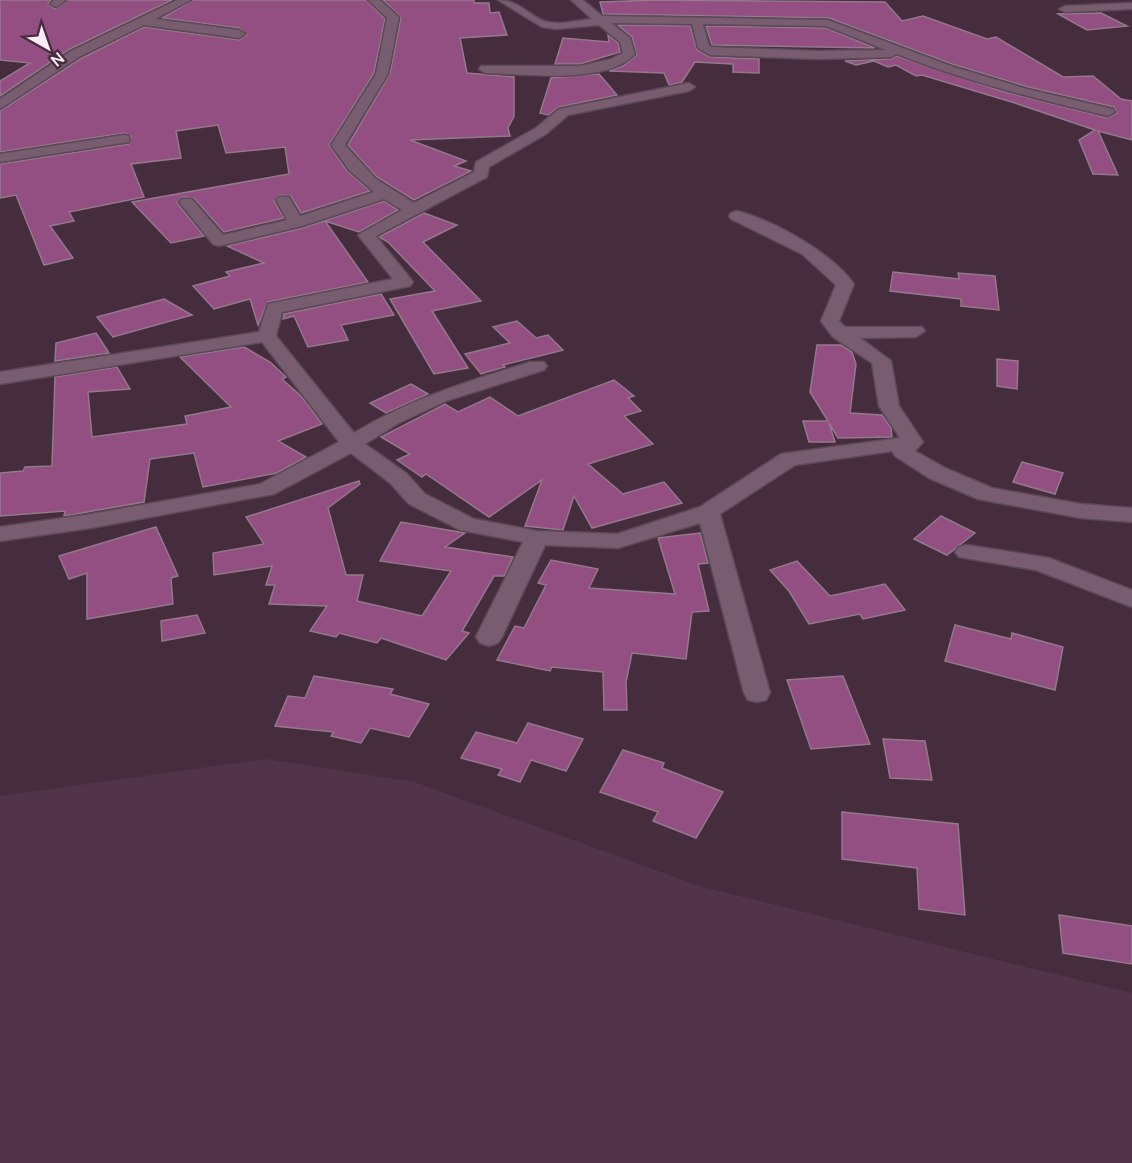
<svg xmlns="http://www.w3.org/2000/svg" width="1132" height="1163" viewBox="0 0 1132 1163" font-family="Manrope,sans-serif">
  <style>
    .built { fill: #52344a }
    .building { fill: #934e82; stroke: #94788c; stroke-width: 1.5 }
    .lines { fill: none; stroke-linecap: round; stroke-linejoin: round }
    .minor-casing { stroke: #5c4957; stroke-width: 3 }
    .minor { fill: #775d6f; fill-rule: evenodd }
  </style>
  <rect width="100%" height="100%" fill="#452d3e"/>
  <path class="built" d="M266 759 414 782 702 887 1132 993V1163H0V796Z"/>
  <g class="building">
    <path d="M0 0H51L48 4 55 9 68 0H172L70 49 0 96V81L30 63 0 60Z"/>
    <path d="M193 0H366L385 19 374 73 329 145 347 171 370 191 301 213 291 196 279 195 274 201 284 218 224 232 194 198 182 197 177 203 204 236 171 243 132 202 289 174 285 147 226 153 218 125 176 131 181 158 131 164 144 197 69 212 74 221 50 226 73 258 44 265 16 195 0 198V164L129 144 131 136 124 133 0 152V111L80 59 144 27 239 40 247 35 239 28 162 18Z"/>
    <path d="M383 0H474V3H489L490 13 499 12 507 35 460 38 467 73 514 77V116L508 128 510 136 410 140 466 161 454 166 471 171 414 200 377 177 348 145 390 74 401 17Z"/>
    <path d="M655 0 885 2 902 21 923 16 987 39 996 37 1063 77 1093 76 1121 99 1132 101V140L1098 131 1118 175 1093 174 1079 140 1095 130 1015 103 922 75 916 76 896 65 888 67 874 61 856 65 845 61 891 59 897 56 1001 91 1107 118 1117 113 1114 107 1028 87 952 64 829 18 603 14 600 2Z"/>
    <path d="M1101 13 1127 26 1087 30 1058 14Z"/>
    <path d="M618 25 690 26 697 50 710 57 759 59V73L733 72V64L695 62 682 82 669 85 664 73 609 71 623 66 637 55 632 37Z"/>
    <path d="M706 26 826 28 875 48 712 45Z"/>
    <path d="M608 35 618 43 620 52 580 64H555L563 38 609 42Z"/>
    <path d="M599 74 617 95 559 107 548 115 540 113 551 78Z"/>
    <path d="M384 201 398 210 359 232 325 221 368 282 268 302 258 325 250 299 214 309 193 286 230 276 226 272 264 263 227 246 303 228Z"/>
    <path d="M424 213 457 225 423 242 481 301 432 311 468 368 434 374 390 299 435 291 388 242 379 237Z"/>
    <path d="M893 272 959 279 958 273 995 276 999 310 961 306V299L890 291Z"/>
    <path d="M381 294 394 315 341 325 348 340 308 347 294 316 283 319 284 314Z"/>
    <path d="M164 299 192 315 113 337 97 317Z"/>
    <path d="M517 321 536 338 548 335 563 350 503 365 505 367 481 374 465 354 510 343 493 327Z"/>
    <path d="M96 333 109 353 55 361 56 343Z"/>
    <path d="M817 345H841L852 352 856 364 850 413 882 415 891 428 892 437 838 438 829 423 835 442H809L803 421H828L810 392Z"/>
    <path d="M244 347 270 362 286 377 282 379 302 397 322 424 278 441 306 457 277 473 203 487 194 453 150 459 144 502 64 516 65 511 0 516V473L23 471 25 467 52 466 55 377 117 367 130 389 88 392 92 437 187 424 185 416 231 407 180 357Z"/>
    <path d="M997 359 1018 361 1017 389 997 386Z"/>
    <path d="M614 380 634 396 628 398 641 411 624 416 653 444 588 464 623 494 664 482 682 503 592 528 574 496 563 530 525 526 542 480 489 517 426 474 422 477 397 460 410 454 381 437 445 404 458 412 490 397 518 416Z"/>
    <path d="M411 384 428 394 386 413 370 403Z"/>
    <path d="M1022 462 1063 473 1055 494 1013 482Z"/>
    <path d="M359 481 360 484 328 508 346 575H363L357 601 422 616 451 571 380 561 401 522 465 533 445 547 513 557 504 576H494L462 631 469 633 446 660 381 638 377 643 339 633 336 637 310 631 327 606 269 604 275 585H266L272 566 214 575 213 553 264 544 246 517Z"/>
    <path d="M941 516 975 533 947 555 914 539Z"/>
    <path d="M156 527 178 576 171 578 173 604 87 619V573L69 579 59 556Z"/>
    <path d="M700 533 708 563 698 564 709 611 692 612 686 659 632 653 626 682 627 710H604L603 672 552 667 550 671 497 660 515 626 524 628 546 585 538 583 551 560 598 569 589 588 675 594 658 538Z"/>
    <path d="M797 561 830 596 885 584 905 610 863 619 860 614 809 624 789 591 770 570Z"/>
    <path d="M197 615 205 633 162 641 161 621Z"/>
    <path d="M955 625 1011 639 1012 633 1063 647 1055 690 945 661Z"/>
    <path d="M314 676 393 689 390 694 429 704 409 737 370 728 361 743 331 736 334 732 275 726 288 696 305 698Z"/>
    <path d="M843 676 870 744 811 749 787 680Z"/>
    <path d="M528 723 583 739 566 771 531 760 520 782 498 775 502 769 461 758 476 732 517 743Z"/>
    <path d="M883 739 925 741 932 780 890 778Z"/>
    <path d="M623 750 664 763 662 768 723 792 696 838 653 821 658 812 600 792Z"/>
    <path d="M842 812 958 824 965 915 919 909 917 868 842 859Z"/>
    <path d="M1059 915 1132 926V964L1063 953Z"/>
  </g>
  <g class="lines">
    <g class="minor-casing">
      <g id="minor">
        <path d="M54 0H66L56 7 50 4Z"/>
        <path d="M177 0H191L155 19 239 30 245 34 239 38 144 25 79 57 0 109V99L71 51Z"/>
        <path d="M368 0H380L399 17 388 74 345 145 376 179 414 203 474 172 476 162 536 128 559 109 689 83 695 87 689 91 568 115 546 134 489 167 487 177 376 236 410 278 413 282 410 286 282 312 276 336 354 433C412 398 466 382 530 362H544L547 366 544 370 446 401 399 423 365 444 406 473 425 494 474 519 537 531 617 534 700 507 781 454 900 438 879 406 872 363 833 337 821 321 836 285 802 254 731 219 729 216 731 213 737 211C773 220 832 253 854 284L839 321 845 327H922L925 331 916 337 860 338 891 361 899 406 923 442 915 451 945 468 992 488 1081 504 1132 508V522L1081 518 978 499 929 478 895 456 892 451 795 465 720 514 770 693 766 700 757 702 748 700 744 693 700 523 618 548 545 545 502 637 498 643 489 646 480 643 476 637 523 542 460 530 409 504 390 483 351 453 274 494 91 528 0 541V527L91 514 260 484 339 442 262 342 0 384V372L259 332 268 304 393 279 358 235 402 210 384 199 302 226 219 246 213 244 179 202 182 199H192L223 235 287 220 276 200 279 197H289L300 216 374 192 349 170 331 145 376 74 387 18Z"/>
        <path d="M498 0C518 0 527 14 544 21 558 26 578 20 592 19L571 0H583L602 16 828 20 951 66 1027 89 1113 109 1115 112 1108 116C1036 99 966 81 897 54L891 57 818 59 710 55 698 48 692 24 611 23 630 38 635 54C607 85 524 74 485 73L479 69 481 66H580L611 59 623 53 620 42 599 25 556 29 542 27ZM703 24 826 26 886 50 818 51 712 47 709 46Z"/>
        <path d="M1132 3V9L1065 12 1059 9 1065 6Z"/>
        <path d="M124 135 129 136V142L0 162V154Z"/>
        <path d="M967 545 1049 558 1132 590V607L1036 570 959 557 955 552 959 547Z"/>
      </g>
    </g>
    <use href="#minor" class="minor"/>
  </g>
  <g transform="translate(48 48) rotate(140)" stroke="#452d3e" stroke-width="4.5" paint-order="stroke">
  <path d="M0-4.5L10 22L0 15L-10 22Z" fill="#fcecf7"/>
  <text y="-9" font-size="16" font-weight="bold" text-anchor="middle" fill="#fcecf7">N</text>
  </g>
</svg>
